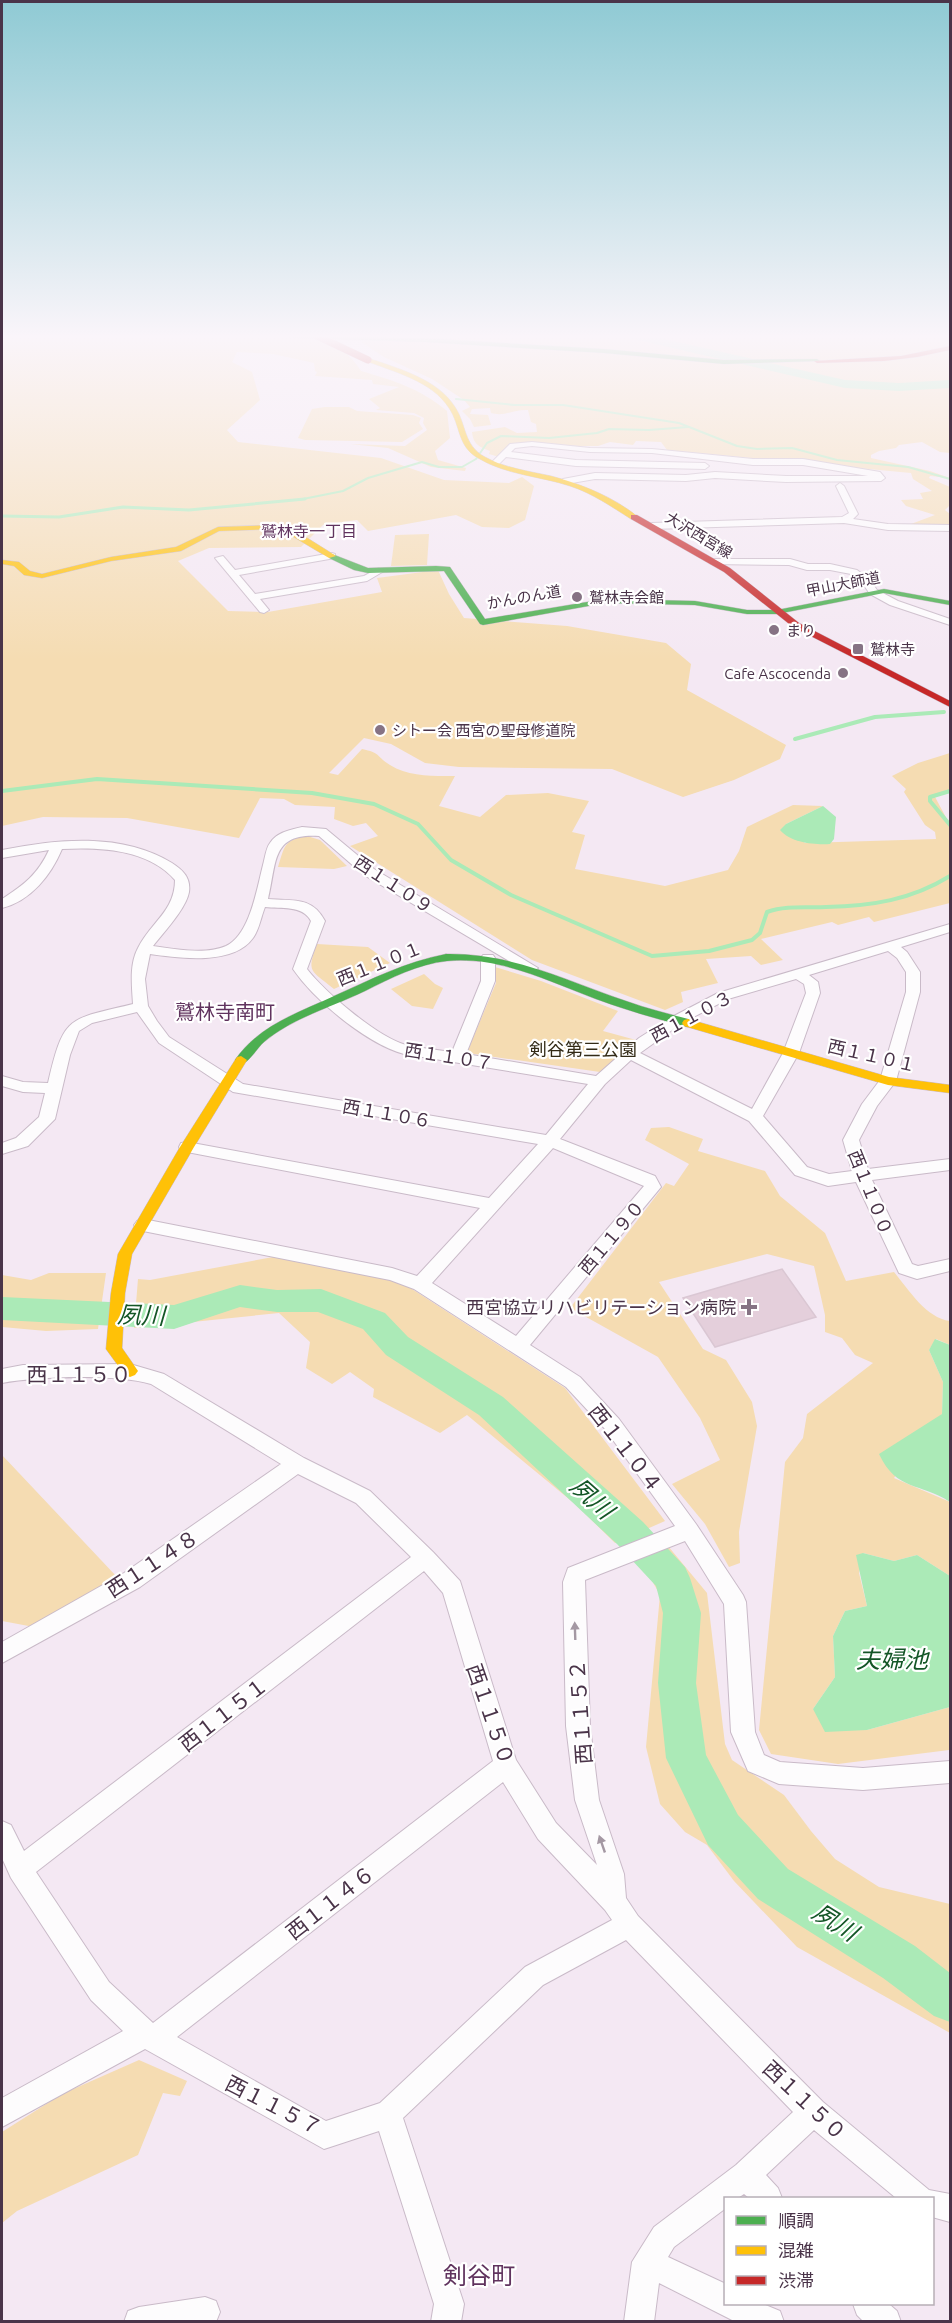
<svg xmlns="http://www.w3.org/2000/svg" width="952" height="2323" viewBox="0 0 952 2323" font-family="Ubuntu,'Noto Sans JP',sans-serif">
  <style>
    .green { fill: #f5dcb2 }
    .water { fill: #abeab7 }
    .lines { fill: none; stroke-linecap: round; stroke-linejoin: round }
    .stream-far2 { stroke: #abeab7; stroke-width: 2 }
    .stream-far1 { stroke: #abeab7; stroke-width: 3 }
    .stream { stroke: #abeab7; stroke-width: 4 }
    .river { fill: #abeab7; fill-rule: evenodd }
    .building { fill: #e4cfdb; stroke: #dac7d3; stroke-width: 1.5 }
    .street-casing { stroke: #c9bac8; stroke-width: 2 }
    .fast-casing { stroke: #c9bac8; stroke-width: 1 }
    .slow-casing { stroke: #c9bac8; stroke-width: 1 }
    .jam-casing { stroke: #c9bac8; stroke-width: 1 }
    .street { fill: #fdfcfd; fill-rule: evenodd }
    .fast { fill: #4caf50; fill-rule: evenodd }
    .slow { fill: #ffc107; fill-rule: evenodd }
    .jam { fill: #c62828; fill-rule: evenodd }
    .jam-bridge-casing { stroke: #c9bac8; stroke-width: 8; stroke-linecap: butt }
    .jam-bridge { stroke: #c62828; stroke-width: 7 }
    .oneway { fill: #a498a3 }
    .poi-dot { fill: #867384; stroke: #fff; stroke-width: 2 }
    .labels { text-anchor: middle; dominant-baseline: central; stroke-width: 4.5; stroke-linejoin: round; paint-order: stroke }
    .far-street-label { font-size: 15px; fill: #4a3449; stroke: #fff }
    .far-poi-label { font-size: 15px; fill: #4a3449; stroke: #fff; text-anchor: start }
    .far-neighbourhood-label { font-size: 16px; fill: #60335e; stroke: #fff }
    .street-label { font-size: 18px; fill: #4a3449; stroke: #fff }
    .park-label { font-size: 18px; fill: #332b17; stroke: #fff }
    .poi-label { font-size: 18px; fill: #4a3449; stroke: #fff; text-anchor: end }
    .neighbourhood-label { font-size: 20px; fill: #60335e; stroke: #fff }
    .near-street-label { font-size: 21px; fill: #4a3449; stroke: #fff }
    .near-water-label { font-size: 24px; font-style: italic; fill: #135626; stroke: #fff }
    .near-neighbourhood-label { font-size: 24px; fill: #60335e; stroke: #fff }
  </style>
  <rect width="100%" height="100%" fill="#f4e8f3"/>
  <g class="green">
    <path d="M2 335H276L272 336C310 338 339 336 361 371 395 381 419 388 447 411L450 438 435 451 438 460 466 468 465 471 431 467 388 448 350 444 405 446 427 430 423 423 424 418 414 413 376 410 380 408 369 399 399 387 373 384 372 380 315 376 317 372 315 371 314 363 273 354 237 352 232 362 252 372 260 400 227 430 238 442 381 458 444 480 509 483 522 477 534 486 525 520 509 528 482 527 456 515 368 531 357 520 323 525 301 547 209 548 178 561 228 611 268 612 382 592 377 578 438 570 449 594 464 618 567 626 666 643 691 664 687 690 786 745 780 759 734 780 683 797 612 769 459 767 425 763 391 744 364 738 329 773 338 775 362 749C381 753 376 756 390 765 409 777 433 776 455 776L439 806 480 817 506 795 548 793 589 801 572 832 585 835 575 869 665 886 728 870 739 851 747 827 793 805 823 806 786 824 805 843 936 839 935 832 925 825 904 792 906 789 892 776 918 763 950 753V790L934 795 950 825V903L874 922 869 917 838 925 832 922 761 939 783 960 761 965 751 956 706 959 718 983 681 992 683 1002 665 1010 532 960 350 846 378 836 366 823 353 826 334 819 335 807 295 805 284 799 260 798 239 838 127 818 43 817 2 826Z"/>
    <path d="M374 335H950V453L940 452 922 442 899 445 896 448 879 451 871 455V458L930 471 950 478 930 476 929 478 950 487V505L945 510 950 514V526L915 528 911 524 935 515 906 506 901 500 923 499 920 493 932 491 913 479 911 473 667 450 661 442 636 441 633 445 610 442 598 446H578L533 442 508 446 499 457 489 454 490 451C479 447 473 444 472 432L505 427 517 433 537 432 536 424 531 422 528 410C514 409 505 417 491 413L490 408 472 409 470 414 488 415 491 425 474 427 470 419 462 411 470 407 464 400 432 379 384 357 361 342Z"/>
    <path d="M325 407H349L357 411 413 415 421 418 419 423 423 429 402 442 305 440 298 438 312 409Z"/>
    <path d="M429 534 427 565 391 566 395 535Z"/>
    <path d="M307 836 320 840 347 866 334 869 278 867C285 845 284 840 307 836Z"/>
    <path d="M317 944 368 947 390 963 334 989C311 970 306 973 317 944Z"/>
    <path d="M495 967 541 981 618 1011 603 1031 636 1040C628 1047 607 1070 600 1072L474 1054 468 1050 496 983Z"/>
    <path d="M424 974 435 984 443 988 433 1009 412 1006 391 989Z"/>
    <path d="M669 1127 703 1139 698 1151 765 1171 780 1196 825 1233 846 1281 894 1272C909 1290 926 1318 950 1321V1345L936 1339 929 1350 943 1382 942 1414 894 1478 950 1502V1576L917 1555 894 1561 863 1553 859 1573 867 1606 845 1611 833 1636 835 1677 813 1709 867 1730 950 1707 949 1750 838 1764 771 1754 759 1730 785 1462 803 1438 807 1414 873 1363 855 1355 842 1338 825 1332V1315L814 1266 767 1254 659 1282 703 1349 726 1360 752 1402 757 1426 739 1532 740 1563 729 1567 705 1524 672 1484 720 1460 700 1418 658 1357 570 1308 666 1183 674 1186 689 1164 645 1140 651 1128Z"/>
    <path d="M273 1257 387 1276 412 1289 565 1388 665 1521 615 1543 575 1504 467 1415 440 1433 373 1397 374 1389 350 1372 332 1384 306 1368 310 1342 279 1313 134 1328 138 1279 150 1280Z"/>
    <path d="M49 1273H106L98 1329 46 1331 2 1327V1275L31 1280Z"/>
    <path d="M2 1455 117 1577 34 1627 2 1621Z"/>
    <path d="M668 1546 707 1593 725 1744 732 1760 784 1795 811 1831 835 1859 879 1887 950 1904V2033L797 1947 734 1881 707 1845 685 1832 660 1804 646 1747 660 1595 640 1559Z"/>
    <path d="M139 2060 187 2081 180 2096 163 2093 138 2155 17 2211 2 2223V2132L62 2094Z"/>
  </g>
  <g class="water">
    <path d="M823 806 836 817 834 839 830 844C815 845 791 843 780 830L786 824Z"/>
    <path d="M935 1339 950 1345V1502C920 1482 897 1492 879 1454L942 1414 943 1382 929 1350Z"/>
    <path d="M863 1553 894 1561 917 1555 950 1576V1707L867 1730 825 1732 813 1709 835 1677 833 1636 845 1611 867 1606 856 1555Z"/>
  </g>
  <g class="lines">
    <g class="stream-far2">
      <path d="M456 399 514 405H563L679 423 737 446 757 449 792 448 837 460 908 467 950 479"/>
      <path d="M298 500 343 491 368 478 422 462 439 467H462L476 459 487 443 501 436 549 438 597 433 609 429 649 430 688 427"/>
    </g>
    <path class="stream-far1" d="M2 516 59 517 123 507 189 510 305 499"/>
    <g class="stream">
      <path d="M795 739 875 717 944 712"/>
      <path d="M2 791 97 779 312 793 374 804 418 824 451 860 511 895 652 956 709 951 752 940 760 933 767 912C786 905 807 908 826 907 872 906 911 900 950 876"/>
      <path d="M950 791 930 797V801L950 825"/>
    </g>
    <g class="river">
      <path d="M628 335H647L845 380 899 383 950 380V388L899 391 845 388 634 339Z"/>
      <path d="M240 1285 277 1290 321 1289 385 1313 408 1337 503 1397 643 1522 685 1567 690 1578 701 1613 696 1683 706 1755 738 1815 788 1869 915 1946 950 1973V2022L934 2016 883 1978 758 1899 708 1845 666 1758 658 1683 663 1613 656 1586 617 1544 479 1415 386 1355 363 1329 318 1312H277L240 1307 174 1329 2 1320V1297L174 1305Z"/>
    </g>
  </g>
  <path class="building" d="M782 1269 816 1317 715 1347 683 1298Z"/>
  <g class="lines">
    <g class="street-casing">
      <g id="street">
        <path d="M532 442 590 448 652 449 753 459H803L880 472 885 478 881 481 786 482 715 478 686 481 595 479 566 484 562 481 563 479 595 473 686 475 715 472 786 476H868L803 465H753L652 453 590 452 532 446 515 448 511 452 576 460 705 463 709 466 705 469 576 466 506 457 498 465 491 463 510 444Z"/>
        <path d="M840 483 844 486 858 514 853 519 888 524 950 525V531L888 530 844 523 652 529 647 526 652 523 842 517 849 513 836 486Z"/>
        <path d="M332 553 335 554V558L239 575 255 594 364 576 379 568 384 571 367 581 260 599 269 610 264 613 260 612 215 558 223 556 235 570Z"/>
        <path d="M714 559H790L808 564H830L857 570 870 580 877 590 898 601 950 619V625L890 605 870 594 863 584 851 574 830 570H807L789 565 711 564 709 562Z"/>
        <path d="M302 827 326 829 374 869 538 968 531 972 526 971 364 875 319 836C271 833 277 862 268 899 292 901 312 896 325 921L307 969C325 992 377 1037 406 1045 421 1048 437 1050 452 1052L481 981V958L483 955H493L495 958V981L466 1054 596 1076 639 1038 672 1017 718 993 950 924V932L901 947 907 952 920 972V992L896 1081 877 1106 859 1140 868 1169 950 1159V1170L872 1180 912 1264 918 1266 950 1259V1271L917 1279 899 1273 856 1182 828 1186 795 1175 749 1121 631 1060 605 1084 560 1139 655 1176 661 1187 530 1345 580 1377 619 1419 696 1524 743 1595 746 1602 755 1732 764 1755 780 1762 863 1768 950 1761V1783L863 1790 779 1784 748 1771 731 1732 724 1604 685 1541 585 1580 590 1726 599 1800 624 1874 626 1898 638 1916 823 2102 929 2190 950 2194V2222L932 2217V2198H896L814 2130 766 2175 778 2188 782 2198H749L744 2194 738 2198H726V2208L674 2247 668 2257 726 2284V2304H763L780 2311 784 2322H736L659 2283 654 2322H624L632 2262 654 2227 736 2165 793 2112 626 1940 543 1985 403 2118 464 2304 461 2322H431L434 2304 379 2131 324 2149 145 2049 2 2127V2098L123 2031 91 2000 11 1878 2 1858V1821L11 1825 24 1851 411 1557 356 1503 298 1474 140 1587 2 1663V1642L124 1573 281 1464 151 1384C115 1374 40 1376 2 1383V1369L23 1365 130 1364 164 1374 304 1458 370 1491 433 1552 460 1581 516 1760 556 1823 597 1865 575 1800 566 1726 563 1582 568 1568 675 1526 605 1429 566 1387 414 1289 390 1280 143 1231 137 1229 134 1225 137 1221 143 1219 392 1268 417 1276 480 1208 187 1152 181 1151 179 1147 181 1143 187 1142 489 1198 538 1144 233 1092 159 1043 137 1012 92 1023 79 1031 70 1055 55 1119 28 1146 2 1154V1143L16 1138 39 1117 45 1093 23 1092 2 1086V1076L23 1082 48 1083C64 1014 68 1020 133 1004 132 986 129 965 138 948 151 922 175 911 175 880 148 849 100 847 62 849 51 875 31 901 2 908V899C24 885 38 874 49 850L2 858V850C57 839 121 832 172 863 183 870 191 878 189 892 186 909 163 933 153 946 175 949 205 955 226 946 250 935 257 888 263 865 265 858 266 848 270 843 277 832 290 830 302 827ZM265 907C281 909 303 905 311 921L293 969C314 1000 367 1044 404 1054L588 1084 546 1135 243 1084 169 1037 157 1021 148 1006 145 979 150 954C179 958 233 966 253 938 259 930 261 917 265 907ZM888 951 897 958 906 972V992L880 1080 862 1104 843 1140 852 1171 829 1174 807 1167 763 1116 799 1053 820 993 818 982 809 975ZM796 979 804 984 806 993 783 1053 752 1109 640 1053 682 1023 728 999ZM553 1148 644 1186 516 1336 432 1283ZM424 1571 443 1593 493 1761 153 2023 109 1982 36 1872ZM503 1782 538 1839 605 1910 612 1920 525 1967 380 2103 326 2121 177 2037Z"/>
        <path d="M205 2297 216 2301 220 2312 216 2322H124L128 2311 139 2307Z"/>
        <path d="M853 2304H889L897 2311 901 2322H864L857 2315Z"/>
      </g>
    </g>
    <g class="fast-casing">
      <g id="fast">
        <path d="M268 335 424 338 604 349 724 360 817 359 820 361 724 364 604 353 424 342 270 337Z"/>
        <path d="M332 554 368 568 436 566 450 567 485 619 605 599 695 601 747 610H777L884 589 950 601V605L884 593 777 614H747L695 605 605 603 483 625 480 624 444 571 368 573 354 570 329 558V554Z"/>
        <path d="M446 954C513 953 564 980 626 1001 648 1009 670 1014 692 1020L694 1023 688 1027C657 1019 626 1010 596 999 548 981 499 956 447 961 418 964 391 978 365 991 332 1007 292 1018 264 1042 256 1049 250 1062 241 1064L235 1060C259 1025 298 1013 334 996 372 979 405 962 446 954Z"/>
      </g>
    </g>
    <g class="slow-casing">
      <g id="slow">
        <path d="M368 358C397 368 438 379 455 407 467 425 463 445 485 457 505 468 528 471 551 476 581 484 614 497 638 517L631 519C612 507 592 493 570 486 540 476 506 475 478 458 457 446 461 426 449 408 432 381 394 372 366 361Z"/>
        <path d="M275 525 293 529 336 556 329 558 287 533 275 529 219 531 181 551 111 561 42 578 24 575 14 566 2 564V560L19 562 30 571 42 574 111 557 176 547 218 527Z"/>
        <path d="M688 1019 889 1077 950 1085V1093L888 1085 684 1026 682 1023 684 1020Z"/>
        <path d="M241 1056 247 1060 194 1147 132 1254 125 1293 122 1348 138 1371 135 1375 130 1377 125 1375 106 1349 111 1293 118 1254 180 1147 237 1057Z"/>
      </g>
    </g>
    <g class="jam-casing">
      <g id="jam">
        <path d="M950 346V350L917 357 884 361 817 363 814 361 901 356Z"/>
        <path d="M631 515H637L730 568 799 623 950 701V707L793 627 724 572 631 519Z"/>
      </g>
    </g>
    <use href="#street" class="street"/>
    <use href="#fast" class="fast"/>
    <use href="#slow" class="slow"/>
    <use href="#jam" class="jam"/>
    <g class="jam-bridge-casing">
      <path id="jam-bridge" d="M315 335 368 360"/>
    </g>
    <use href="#jam-bridge" class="jam-bridge"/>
  </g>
  <defs><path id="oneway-solid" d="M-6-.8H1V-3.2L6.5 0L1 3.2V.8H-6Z" transform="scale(1.5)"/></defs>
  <g class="oneway">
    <use href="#oneway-solid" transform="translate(575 1631) rotate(-92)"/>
    <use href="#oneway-solid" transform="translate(602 1844) rotate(-109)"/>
  </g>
  <linearGradient id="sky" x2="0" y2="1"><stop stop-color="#8fcad4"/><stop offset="0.51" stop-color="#faf5fa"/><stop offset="1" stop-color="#faf5fa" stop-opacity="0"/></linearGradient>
  <rect width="952" height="660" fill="url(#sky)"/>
  <g class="poi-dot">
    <circle cx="577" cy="597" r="6"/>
    <circle cx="774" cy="630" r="6"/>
    <rect x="852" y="643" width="12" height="12" rx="3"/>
    <circle cx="843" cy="673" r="6"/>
    <circle cx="380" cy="730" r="6"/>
    <path d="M746 1298h6v6h6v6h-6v6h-6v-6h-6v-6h6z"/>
  </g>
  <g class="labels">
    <g class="far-street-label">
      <text transform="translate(699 535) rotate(31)">大沢西宮線</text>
      <text transform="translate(843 584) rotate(-11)">甲山大師道</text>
      <text transform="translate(524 597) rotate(-10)">かんのん道</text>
    </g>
    <g class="far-poi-label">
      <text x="589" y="597">鷲林寺会館</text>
      <text x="786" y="630">まり</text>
      <text x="870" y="649">鷲林寺</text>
      <text x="831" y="673" text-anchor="end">Cafe Ascocenda</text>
      <text x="392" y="730">シトー会 西宮の聖母修道院</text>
    </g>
    <g class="far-neighbourhood-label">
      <text x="309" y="531">鷲林寺一丁目</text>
    </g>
    <g class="street-label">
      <text transform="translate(394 884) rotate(33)">西１１０９</text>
      <text transform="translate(379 963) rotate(-22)">西１１０１</text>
      <text transform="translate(691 1016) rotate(-28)">西１１０３</text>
      <text transform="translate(872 1055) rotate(13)">西１１０１</text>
      <text transform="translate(449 1056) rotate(9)">西１１０７</text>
      <text transform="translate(387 1113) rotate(10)">西１１０６</text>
      <text transform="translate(871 1192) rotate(68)">西１１００</text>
      <text transform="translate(611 1237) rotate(-50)">西１１９０</text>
    </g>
    <g class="park-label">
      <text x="583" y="1049">剣谷第三公園</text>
    </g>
    <g class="poi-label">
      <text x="736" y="1307">西宮協立リハビリテーション病院</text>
    </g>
    <g class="neighbourhood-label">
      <text x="225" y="1011">鷲林寺南町</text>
    </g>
    <g class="near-street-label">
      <text x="79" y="1374">西１１５０</text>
      <text transform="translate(626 1448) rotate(52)">西１１０４</text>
      <text transform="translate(152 1563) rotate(-33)">西１１４８</text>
      <text transform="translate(580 1712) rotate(-94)">西１１５２</text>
      <text transform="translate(223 1714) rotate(-38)">西１１５１</text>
      <text transform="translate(491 1714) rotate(71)">西１１５０</text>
      <text transform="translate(330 1902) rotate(-38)">西１１４６</text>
      <text transform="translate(805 2100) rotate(43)">西１１５０</text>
      <text transform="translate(274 2105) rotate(27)">西１１５７</text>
    </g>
    <g class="near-water-label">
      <text transform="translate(141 1315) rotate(2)">夙川</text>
      <text transform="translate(592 1498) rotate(42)">夙川</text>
      <text x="892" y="1659">夫婦池</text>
      <text transform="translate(835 1922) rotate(32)">夙川</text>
    </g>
    <g class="near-neighbourhood-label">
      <text x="479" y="2275">剣谷町</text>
    </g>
  </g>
  <rect width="952" height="2323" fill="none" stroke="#4a3449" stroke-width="6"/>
  <rect x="724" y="2197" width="210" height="108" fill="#ffffff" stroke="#b7aeb6" stroke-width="1.5"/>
  <rect x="736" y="2216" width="30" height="9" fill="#4caf50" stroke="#b7aeb6" stroke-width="1.5"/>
  <text x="778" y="2227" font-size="18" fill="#4a3449">順調</text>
  <rect x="736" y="2246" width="30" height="9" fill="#ffc107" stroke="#b7aeb6" stroke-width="1.5"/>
  <text x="778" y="2257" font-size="18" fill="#4a3449">混雑</text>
  <rect x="736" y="2276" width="30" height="9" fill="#c62828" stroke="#b7aeb6" stroke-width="1.5"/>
  <text x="778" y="2287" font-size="18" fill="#4a3449">渋滞</text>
</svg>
